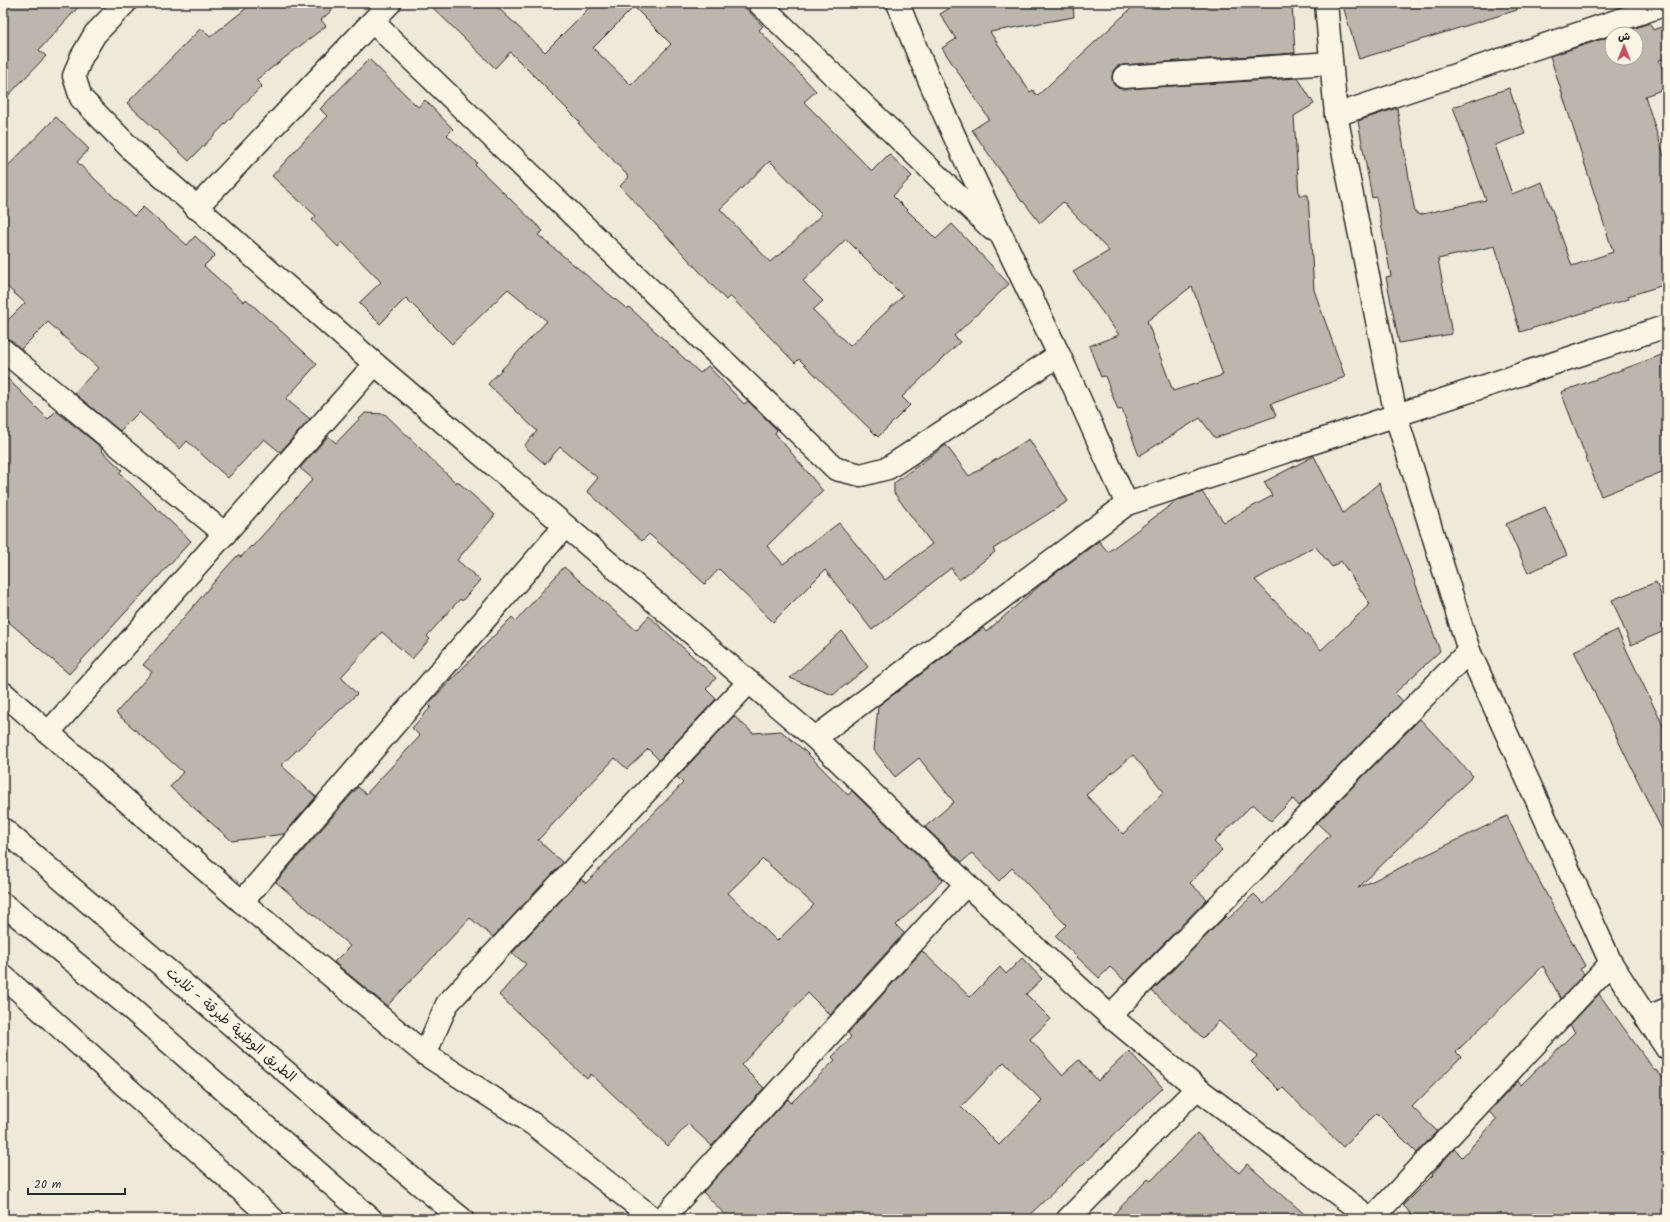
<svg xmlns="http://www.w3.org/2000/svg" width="1670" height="1222" viewBox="0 0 1670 1222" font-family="Kalam,'Playpen Sans Arabic',sans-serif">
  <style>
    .building { fill: #bcb7ac; stroke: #2b2b2b; fill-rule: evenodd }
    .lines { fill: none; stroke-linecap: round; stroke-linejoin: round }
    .minor-casing { stroke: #2b2b2b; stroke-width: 25 }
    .primary-casing { stroke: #2b2b2b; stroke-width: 25 }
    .minor { stroke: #fcf5e5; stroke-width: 22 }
    .primary { stroke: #fcf5e5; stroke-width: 22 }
    .labels { text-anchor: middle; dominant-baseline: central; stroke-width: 4; stroke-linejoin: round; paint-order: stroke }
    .street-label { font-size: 14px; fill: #2b2b2b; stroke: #fcf5e5 }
  </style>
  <rect width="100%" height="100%" fill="#efe9da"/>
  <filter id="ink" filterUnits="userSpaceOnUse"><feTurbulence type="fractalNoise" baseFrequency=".025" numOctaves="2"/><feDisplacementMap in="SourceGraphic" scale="8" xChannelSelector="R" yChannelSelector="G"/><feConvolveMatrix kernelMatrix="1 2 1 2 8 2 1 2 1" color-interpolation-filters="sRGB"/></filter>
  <g filter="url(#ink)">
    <g class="building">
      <path d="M3 3H82L39 50 46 56 3 101Z"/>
      <path d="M253 3H340L321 20 326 26 256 80 262 86 189 161 127 103 201 28 210 37Z"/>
      <path d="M428 3H493L545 52 594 3H741L763 26 759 30 816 91 804 102 872 171 889 154 912 176 893 196 936 239 952 224 1009 284 954 336 960 342 902 397 910 405 878 437 799 359 795 363 730 296 726 300 620 186 629 177 578 123 580 122 510 52 495 68ZM634 7 671 44 631 85 593 48ZM770 161 822 214 779 256 778 255 770 262 720 209ZM846 239 903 296 850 346 813 310 823 301 803 281Z"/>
      <path d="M958 3H1073L1074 17 990 32 1030 92 1033 90 1037 96 1137 3H1292L1295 53 1123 65 1117 66 1113 71 1112 78 1113 84 1118 88 1125 89 1298 78 1314 104 1294 116 1299 195H1308L1314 290 1345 377 1271 404 1276 416 1215 438 1200 418 1139 456 1122 409 1118 410 1105 376 1101 377 1089 346 1119 335 1073 272 1109 251 1063 202 1040 223 1023 201 1022 202 972 130 989 119 942 48 956 39 940 14ZM1192 286 1223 375 1173 391 1147 321Z"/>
      <path d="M1342 3H1516L1517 10 1359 59Z"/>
      <path d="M1650 23 1653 30 1667 25V58L1659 60 1667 83V88L1645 96 1667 165V284L1628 296 1629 299 1520 332 1495 246 1438 259 1452 334 1399 343 1386 277 1391 276 1376 197 1372 198 1358 121 1397 108 1415 213H1418V215L1486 200 1453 107 1509 88 1525 134 1495 145 1512 194 1542 182 1572 266 1613 252 1550 56 1612 36V58H1636V34H1617Z"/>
      <path d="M369 59 418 107 425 100 453 129 447 135 477 163 475 165 543 231 538 235 627 309 629 307 700 373 708 366 744 404 748 401 777 430 775 433 823 491 767 546 783 564 839 523 885 580 932 544 894 493V483L946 445 969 476 1029 439 1068 501 993 549 995 552 959 580 951 568 872 630 825 570 773 622 719 569 705 584 649 534 642 541 587 491 598 478 560 447 545 464 524 446 537 431 488 384 547 321 508 289 452 344 406 298 380 324 359 303 381 282 342 242 338 247 312 220 316 216 272 176 327 116 320 109Z"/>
      <path d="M56 117 89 149 77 162 134 216 143 207 187 245 195 236 215 255 204 266 244 302 246 299 317 364 286 399 310 419 280 452 264 439 228 478 187 441 180 449 139 412 120 431 74 393 98 368 48 322 21 349 11 340 3 338V325L25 303 3 283V171Z"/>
      <path d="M1667 353V470L1601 496 1561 392Z"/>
      <path d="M3 374 48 419 56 411 102 448 101 450 122 470 119 473 191 541 69 674 3 617Z"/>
      <path d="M365 413 385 414 456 483 457 481 495 515 457 560 480 580 462 601 460 599 427 636 430 639 412 659 382 632 341 677 357 694 281 765 316 797 284 834 232 841 170 787 183 772 116 713 152 672 143 665 226 568 238 555 241 557 251 546 252 547 313 479 300 468 328 436 336 443Z"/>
      <path d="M1314 456 1343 513 1379 483 1440 651 1395 693 1403 701 1299 806 1293 799 1271 821 1253 804 1214 842 1222 850 1190 883 1207 899 1126 982 1110 967 1099 978 1055 936 1066 925 1012 868 999 881 972 853 962 862 925 827 954 802 919 758 895 777 874 750 878 706 983 628 986 632 1045 581 1099 541 1108 552 1176 501 1202 492 1224 522 1272 496 1264 482ZM1315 546 1332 567 1341 561 1370 604 1321 650 1255 580ZM1133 755 1164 792 1123 834 1086 795Z"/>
      <path d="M1545 507 1567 555 1528 573 1506 524Z"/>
      <path d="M564 567 636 630 649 616 716 678 706 689 716 699 659 760 648 749 627 769 615 758 538 840 563 863 493 937 470 918 387 1006 334 962 350 946 276 882 358 787 366 794 420 736 412 728 431 707 428 704 512 617 516 621Z"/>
      <path d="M1656 582 1667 611V630L1631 645 1612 600Z"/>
      <path d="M1617 630 1667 734V840L1574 651Z"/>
      <path d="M842 631 868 667 833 695 790 678Z"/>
      <path d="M734 716 753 733 781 731 805 751 848 795 852 791 943 880 896 925 904 933 830 1015 808 993 741 1065 764 1088 712 1146 688 1124 668 1146 591 1074 587 1079 499 995 526 964 512 953 581 879 586 883 683 783 677 777ZM763 859 814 905 777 941 728 893Z"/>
      <path d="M1420 719 1473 776 1358 888 1507 816 1527 858 1585 966 1580 969 1584 974 1561 999 1543 966 1456 1052 1461 1057 1412 1107 1437 1131 1417 1153 1377 1113 1343 1147 1283 1088 1280 1091 1251 1062 1257 1056 1219 1021 1203 1038 1152 991 1226 916 1228 919 1254 894 1264 904 1330 835 1317 823Z"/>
      <path d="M922 951 970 997 1000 967 1006 974 1022 958 1042 979 1026 994 1051 1019 1030 1039 1062 1075 1079 1060 1098 1081 1129 1051 1163 1088 1025 1219H729L703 1192 783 1104 788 1099 791 1103 835 1060 832 1057 851 1037 848 1033ZM1004 1062 1042 1101 999 1145 961 1107Z"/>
      <path d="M1599 994 1655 1071 1656 1070 1667 1083V1219H1416L1403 1205 1433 1175 1432 1174 1454 1149 1462 1157 1497 1119 1489 1112 1518 1081 1521 1085 1575 1032 1570 1025Z"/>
      <path d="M1197 1133 1239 1173 1247 1164 1310 1219H1109L1148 1179 1151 1181Z"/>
    </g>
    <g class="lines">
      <g class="minor-casing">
        <g id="minor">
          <path d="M125 3 95 34 81 58 74 76 81 98 133 151 375 364 815 738 966 884 1110 1016 1197 1088 1371 1219"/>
          <path d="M759 3 992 229"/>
          <path d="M898 3C944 124 1004 238 1059 355 1083 405 1104 455 1127 504"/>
          <path d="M1326 3 1336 115 1396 416 1469 651 1611 963 1667 1049"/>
          <path d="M373 22 836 469 861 475 888 468 1059 355"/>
          <path d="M1124 77 1331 63"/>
          <path d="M1336 115 1667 4"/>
          <path d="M196 208 390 3"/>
          <path d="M3 350 225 534"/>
          <path d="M3 693 242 902 425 1054 533 1124 654 1219"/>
          <path d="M48 733 375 364"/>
          <path d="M815 738 1127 504 1667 326"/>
          <path d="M242 902 565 526"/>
          <path d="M3 976 273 1219"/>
          <path d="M1110 1016 1469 651"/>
          <path d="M1646 1018 1667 1009"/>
          <path d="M425 1054 447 1004 749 682"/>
          <path d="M662 1219 966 884"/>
          <path d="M1068 1219 1197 1088"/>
          <path d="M1372 1219 1611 963"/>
        </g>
      </g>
      <g class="primary-casing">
        <g id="primary">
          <path d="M3 829 356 1132 462 1219"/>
          <path d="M3 904 127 1005 371 1219"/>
        </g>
      </g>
      <use href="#minor" class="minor"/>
      <use href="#primary" class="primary"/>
    </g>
  </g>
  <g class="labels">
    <g class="street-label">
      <text transform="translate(231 1025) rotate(41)">الطريق الوطنية طبرقة - تلابت</text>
    </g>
  </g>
  <rect width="1670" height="1222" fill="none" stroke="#fcf5e5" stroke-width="16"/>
  <rect x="8" y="8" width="1654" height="1206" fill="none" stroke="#2b2b2b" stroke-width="1.5" filter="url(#ink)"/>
  <g transform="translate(1624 46)"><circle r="19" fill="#fcf5e5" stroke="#a8a49b"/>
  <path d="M0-3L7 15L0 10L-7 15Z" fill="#d1495b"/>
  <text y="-6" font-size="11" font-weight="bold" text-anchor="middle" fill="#2b2b2b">ش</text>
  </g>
  <path d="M28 1188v6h97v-6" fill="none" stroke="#2b2b2b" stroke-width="2"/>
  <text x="34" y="1188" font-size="12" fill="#2b2b2b" stroke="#fcf5e5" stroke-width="3" paint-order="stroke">20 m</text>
</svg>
